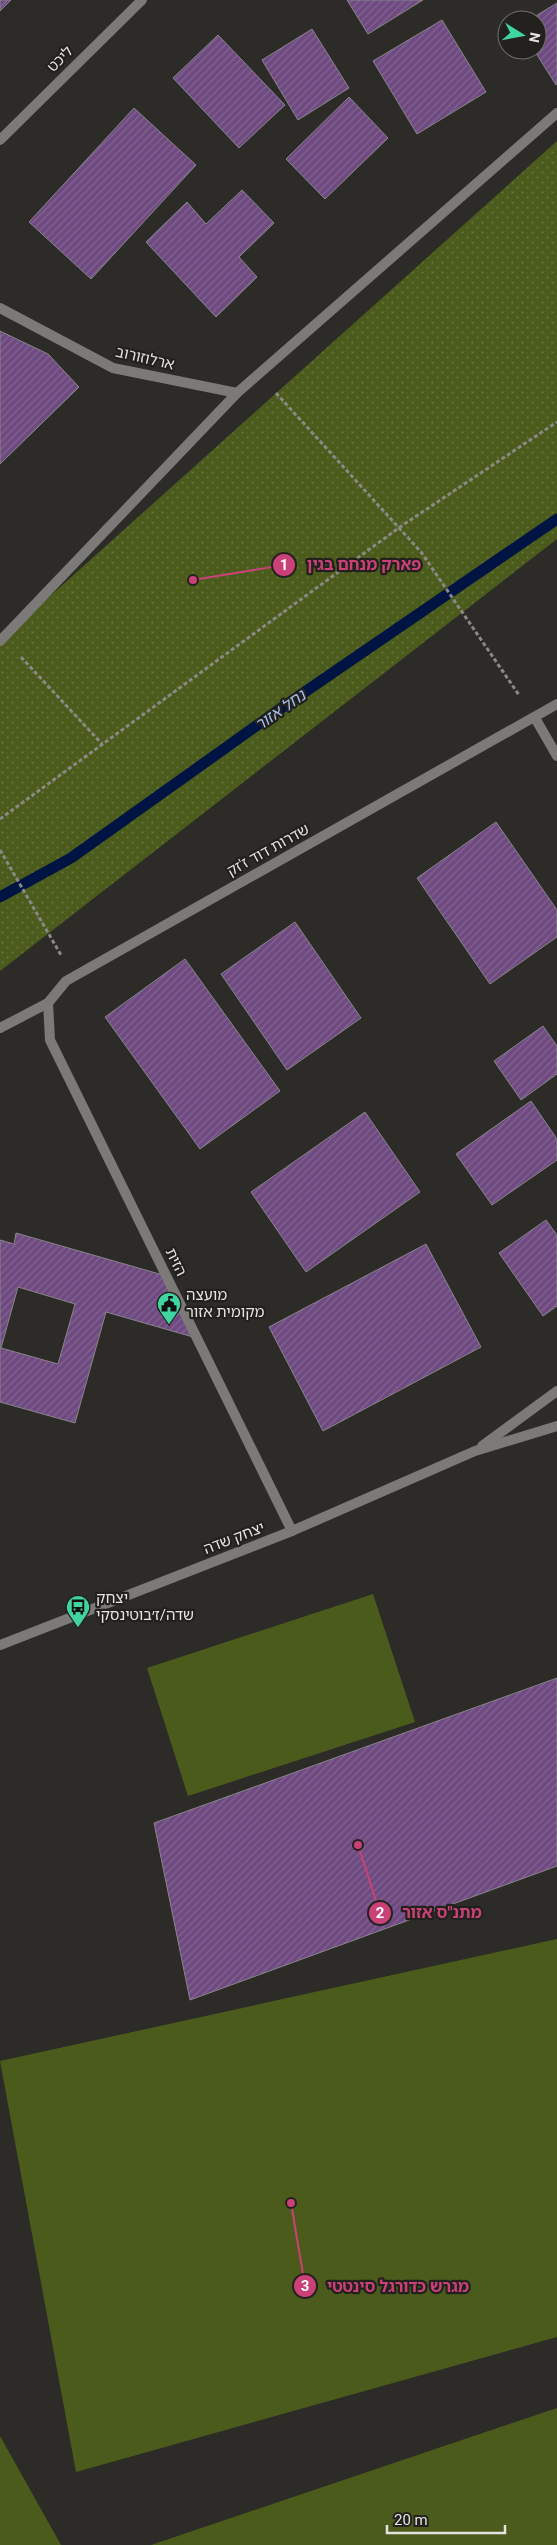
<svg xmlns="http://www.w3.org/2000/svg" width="557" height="2545" viewBox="0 0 557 2545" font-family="Roboto,'Noto Sans Hebrew',sans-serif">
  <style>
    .grass { fill: #4b5b1c }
    .park { fill: url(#park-dots) }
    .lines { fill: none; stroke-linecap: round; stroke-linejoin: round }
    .stream { stroke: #001443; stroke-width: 11 }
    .building { fill: url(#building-hatch); stroke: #88858a; fill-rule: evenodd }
    .path { stroke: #8a8986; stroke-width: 3; stroke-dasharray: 4 2.5; stroke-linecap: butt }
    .service { stroke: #7c7a78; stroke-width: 10 }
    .minor { stroke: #7c7a78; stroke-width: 10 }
    .tertiary { stroke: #7c7a78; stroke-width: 10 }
    .labels { text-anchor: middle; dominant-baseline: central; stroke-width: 4.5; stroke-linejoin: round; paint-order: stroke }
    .street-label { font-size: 15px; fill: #e4e3e0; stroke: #23211d }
    .poi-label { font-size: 15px; fill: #e4e3e0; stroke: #23211d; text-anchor: start }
    .water-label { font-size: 16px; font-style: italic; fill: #a4c0f0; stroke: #23211d }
    .leader { fill: none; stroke: #c94176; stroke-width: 2 }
    .callout-dot { fill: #c94176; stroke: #23211d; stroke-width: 2 }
    .mark-label { font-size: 15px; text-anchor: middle; font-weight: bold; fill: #fff }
    .callout-label { font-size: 16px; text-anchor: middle; font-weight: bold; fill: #c94176; stroke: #23211d; stroke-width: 4.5; stroke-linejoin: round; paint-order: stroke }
  </style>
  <defs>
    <pattern id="park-dots" width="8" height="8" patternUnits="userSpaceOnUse" patternTransform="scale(1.25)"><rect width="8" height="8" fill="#4b5b1c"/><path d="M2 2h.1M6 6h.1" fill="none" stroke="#65723d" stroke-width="1.8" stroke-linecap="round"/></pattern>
    <pattern id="building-hatch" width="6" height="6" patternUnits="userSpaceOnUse" patternTransform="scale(1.25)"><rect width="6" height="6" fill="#6e4a80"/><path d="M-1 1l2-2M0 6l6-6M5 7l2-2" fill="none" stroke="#836492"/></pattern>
  </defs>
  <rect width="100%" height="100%" fill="#2c2b27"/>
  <g class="grass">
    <path d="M373 1594 415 1722 188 1796 147 1668Z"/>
    <path d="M557 1939V2337L76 2472 0 2061Z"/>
    <path d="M557 2408V2545H151Z"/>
    <path d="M0 2436 61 2545H0Z"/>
  </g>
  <path class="park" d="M557 141V539L0 971V641Z"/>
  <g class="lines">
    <path class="stream" d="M0 897 71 858 280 709 557 519"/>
  </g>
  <g class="building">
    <path d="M0 0H11L0 11Z"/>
    <path d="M347 0H423L368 34Z"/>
    <path d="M557 3V84L556 85 534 50H537V20H529Z"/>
    <path d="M442 20 486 92 417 134 373 61Z"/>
    <path d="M312 29 349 88 298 120 262 60Z"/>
    <path d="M218 35 285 105 239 148 173 78Z"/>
    <path d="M349 97 388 138 325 199 286 159Z"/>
    <path d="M134 108 196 165 91 279 29 222Z"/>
    <path d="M242 190 274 223 239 257 257 277 216 317 146 242 187 202 206 224Z"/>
    <path d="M0 331 48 354 79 387 0 464Z"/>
    <path d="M496 822 557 910V937L490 984 417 878Z"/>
    <path d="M295 922 361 1018 287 1070 221 974Z"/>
    <path d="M185 959 280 1091 200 1149 105 1017Z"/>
    <path d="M543 1026 557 1046V1074L521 1100 494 1061Z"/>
    <path d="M531 1101 557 1139V1160L492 1205 456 1154Z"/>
    <path d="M365 1112 420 1192 306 1272 251 1192Z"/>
    <path d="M546 1220 557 1235V1306L543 1316 499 1253Z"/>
    <path d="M16 1233 163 1275 193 1337 106 1312 75 1423 0 1402V1240L14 1244ZM18 1287 75 1304 58 1364 1 1348Z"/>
    <path d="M426 1244 481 1347 323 1431 269 1327Z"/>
    <path d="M557 1678V1866L190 2000 154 1823Z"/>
  </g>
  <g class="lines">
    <g class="path">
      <path d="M276 393 421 552 519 695"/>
      <path d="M21 657 102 744"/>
      <path d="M0 819 400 527 557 422"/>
      <path d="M0 850 61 955"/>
    </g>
    <path class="service" d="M0 641 237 393 557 113"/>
    <g class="minor">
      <path d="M0 140 142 0"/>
      <path d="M0 308 113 368 237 393"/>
      <path d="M535 718 557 756"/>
      <path d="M48 1003 50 1040 292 1531"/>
      <path d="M0 1028 48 1003 66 981 557 704"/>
    </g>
    <g class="tertiary">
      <path d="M482 1446 557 1391"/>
      <path d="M0 1645 292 1531 475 1451 557 1426"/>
    </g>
  </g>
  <defs>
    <g id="civic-pin" transform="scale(1.25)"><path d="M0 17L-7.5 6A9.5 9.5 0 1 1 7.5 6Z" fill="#40d4a1" stroke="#23211d"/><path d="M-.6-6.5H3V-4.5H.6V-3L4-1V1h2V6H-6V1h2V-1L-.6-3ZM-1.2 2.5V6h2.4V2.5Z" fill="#111"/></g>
    <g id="bus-pin" transform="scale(1.25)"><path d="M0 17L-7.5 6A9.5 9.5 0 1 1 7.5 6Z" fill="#40d4a1" stroke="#23211d"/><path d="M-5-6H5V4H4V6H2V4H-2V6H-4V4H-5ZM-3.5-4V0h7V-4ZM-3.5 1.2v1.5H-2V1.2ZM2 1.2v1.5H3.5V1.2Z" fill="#111"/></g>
  </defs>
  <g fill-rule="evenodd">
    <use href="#civic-pin" x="169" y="1304"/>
    <use href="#bus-pin" x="78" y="1607"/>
  </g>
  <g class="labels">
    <g class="street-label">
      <text transform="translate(60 59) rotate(-45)">ליכט</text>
      <text transform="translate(145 358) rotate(13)">ארלוזורוב</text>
      <text transform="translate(268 850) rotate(-29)">שדרות דוד ז'זק</text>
      <text transform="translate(176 1262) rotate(64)">הזית</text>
      <text transform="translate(234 1538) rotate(-21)">יצחק שדה</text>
    </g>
    <g class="poi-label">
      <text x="186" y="1295">מועצה<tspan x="186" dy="17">מקומית אזור</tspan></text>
      <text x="96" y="1598">יצחק<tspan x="96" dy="17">שדה/ז׳בוטינסקי</tspan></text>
    </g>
    <g class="water-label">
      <text transform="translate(280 710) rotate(-35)">נחל אזור</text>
    </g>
  </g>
  <path class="leader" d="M193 580L284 565M358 1845L380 1913M291 2203L305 2286"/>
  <g class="callout-dot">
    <circle cx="193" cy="580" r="5"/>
    <circle cx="358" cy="1845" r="5"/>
    <circle cx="291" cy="2203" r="5"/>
    <circle cx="284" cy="565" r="12"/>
    <circle cx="380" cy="1913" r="12"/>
    <circle cx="305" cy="2286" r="12"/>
  </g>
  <g class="mark-label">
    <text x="284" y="570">1</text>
    <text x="380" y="1918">2</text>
    <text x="305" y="2291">3</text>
  </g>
  <g class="callout-label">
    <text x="364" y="570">פארק מנחם בגין</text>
    <text x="442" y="1918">מתנ"ס אזור</text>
    <text x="398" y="2292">מגרש כדורגל סינטטי</text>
  </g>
  <g transform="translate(522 35) rotate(101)"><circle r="24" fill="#23211d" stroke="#706f6b"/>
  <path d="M0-4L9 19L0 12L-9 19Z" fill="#40d4a1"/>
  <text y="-8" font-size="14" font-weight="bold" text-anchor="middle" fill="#e4e3e0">N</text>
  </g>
  <path d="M387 2525v8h118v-8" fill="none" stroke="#e4e3e0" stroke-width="2.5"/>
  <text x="394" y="2525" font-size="15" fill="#e4e3e0" stroke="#23211d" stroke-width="4" paint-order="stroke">20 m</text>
</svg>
